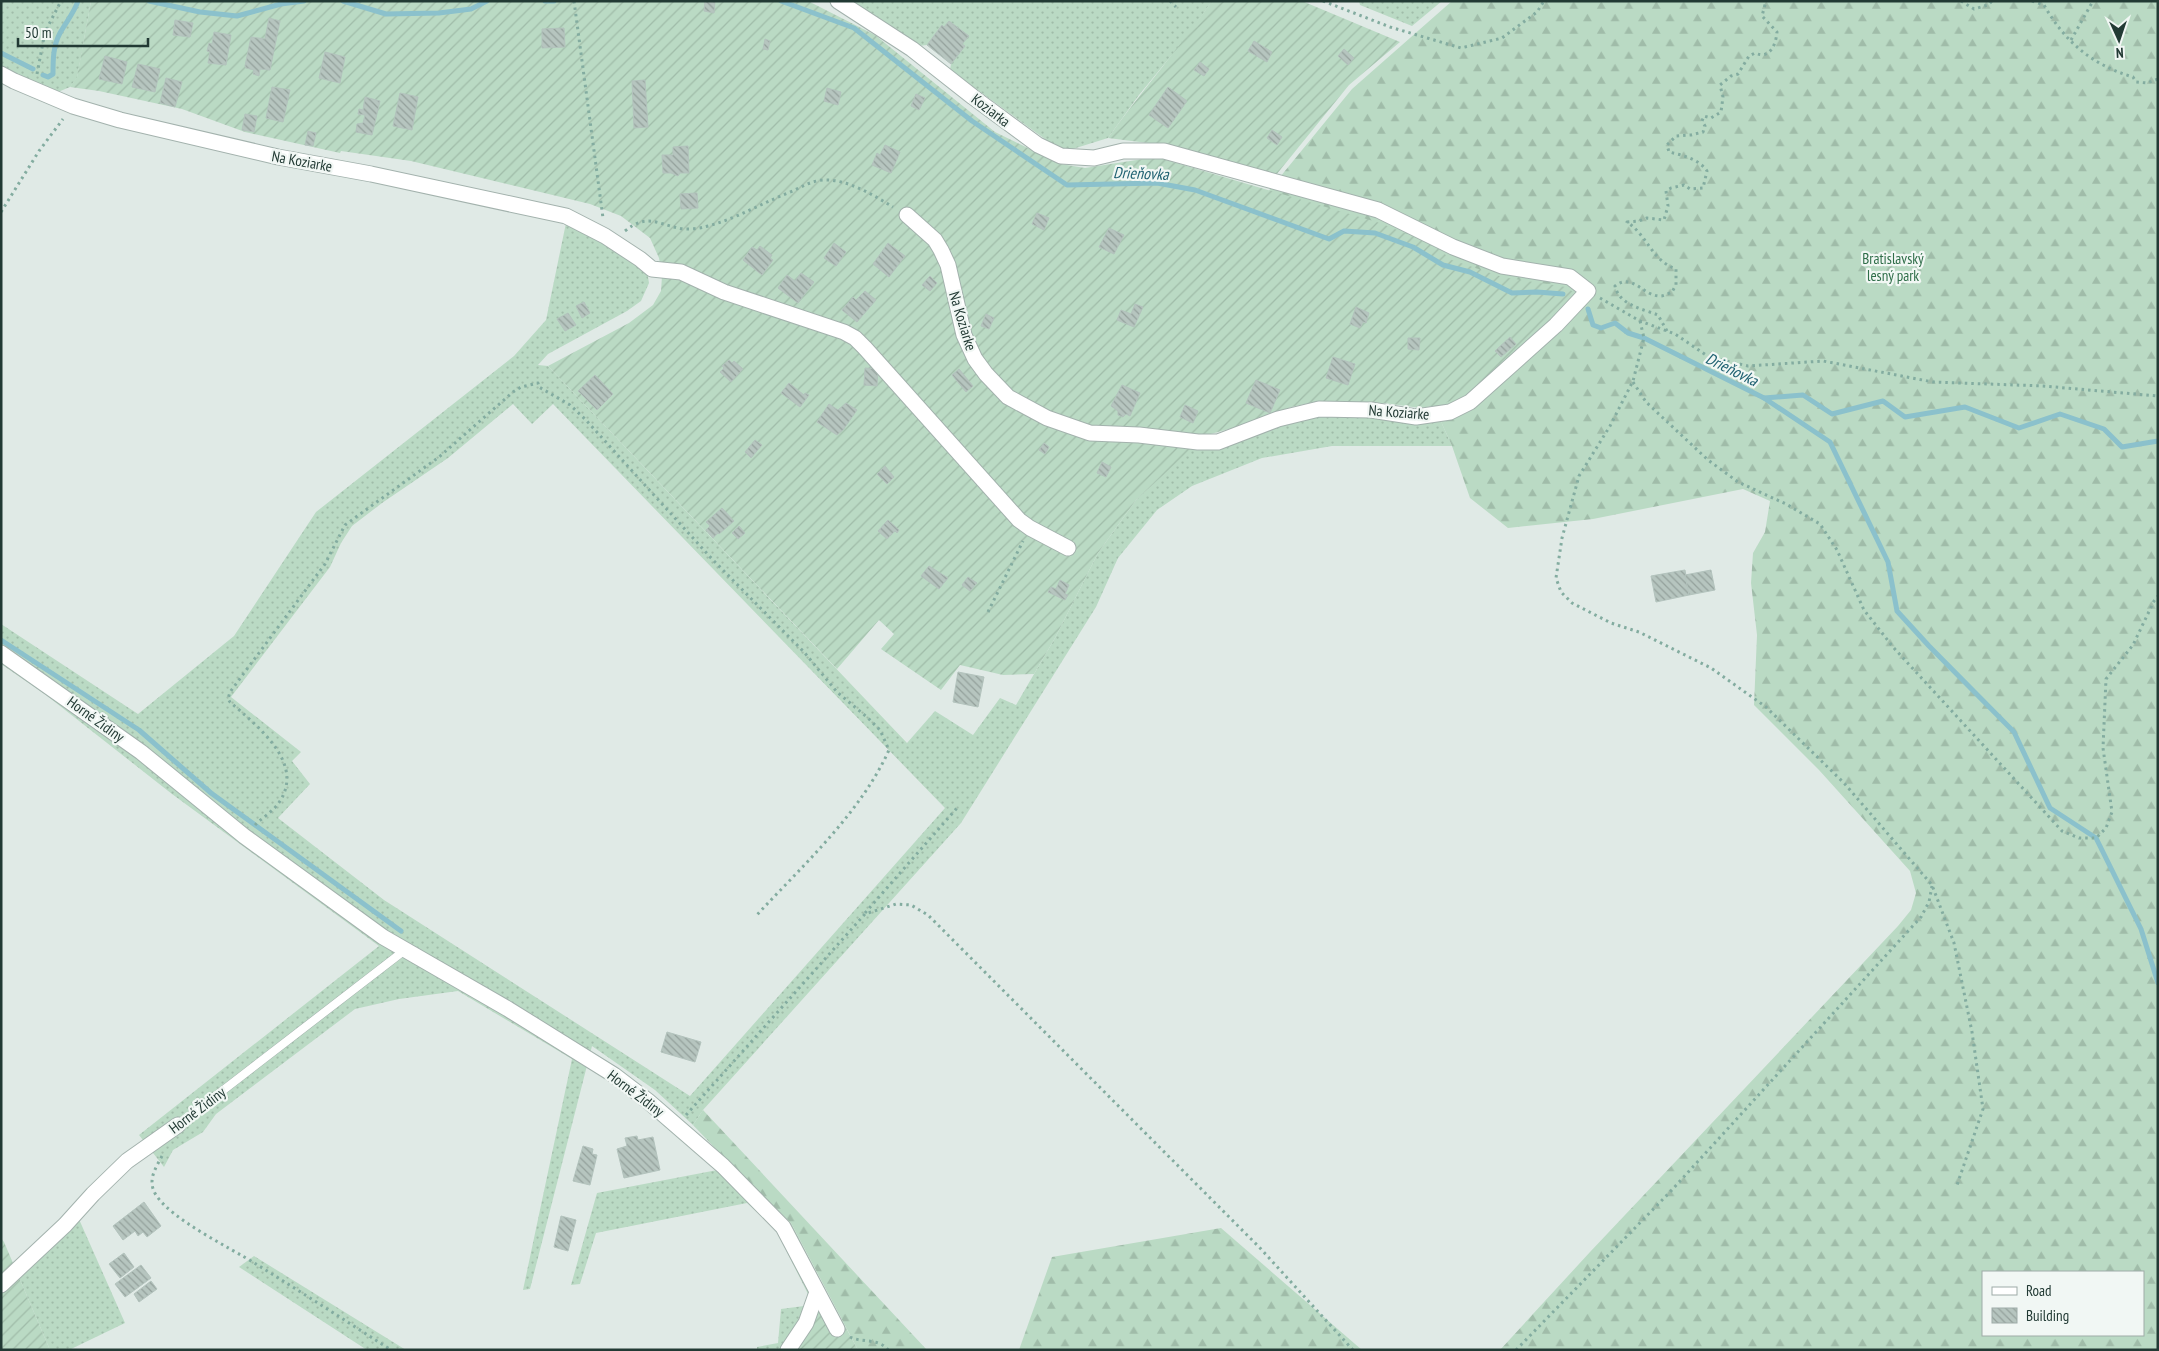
<svg xmlns="http://www.w3.org/2000/svg" width="2159" height="1351" viewBox="0 0 2159 1351" font-family="'PT Sans Narrow',sans-serif">
  <style>
    .grass { fill: url(#grass-dots); fill-rule: evenodd }
    .forest { fill: url(#forest-firs); fill-rule: evenodd }
    .garden { fill: url(#garden-furrows) }
    .lines { fill: none; stroke-linecap: round; stroke-linejoin: round }
    .stream { stroke: #8bc1cc; stroke-width: 5 }
    .building { fill: url(#building-back-hatch); stroke: #b3c3bd }
    .lane-casing { stroke: #a3b2ad; stroke-width: 9 }
    .street-casing { stroke: #a3b2ad; stroke-width: 17 }
    .path { stroke: #83aca0; stroke-width: 3; stroke-dasharray: 2.5 4; stroke-linecap: butt }
    .lane { stroke: #fff; stroke-width: 8 }
    .street { stroke: #fff; stroke-width: 15 }
    .labels { text-anchor: middle; dominant-baseline: central; stroke-width: 4.5; stroke-linejoin: round; paint-order: stroke }
    .street-label { font-size: 15px; fill: #223a34; stroke: #f1f7f4 }
    .park-label { font-size: 15px; fill: #2f6e49; stroke: #f1f7f4 }
    .water-label { font-size: 16px; font-style: italic; fill: #206272; stroke: #f1f7f4 }
  </style>
  <defs>
    <pattern id="grass-dots" width="8" height="8" patternUnits="userSpaceOnUse" patternTransform="scale(1.25)"><rect width="8" height="8" fill="#badac4"/><path d="M2 2h.1M6 6h.1" fill="none" stroke="#a0bca9" stroke-width="1.8" stroke-linecap="round"/></pattern>
    <pattern id="forest-firs" width="22" height="20" patternUnits="userSpaceOnUse" patternTransform="scale(1.25)"><rect width="22" height="20" fill="#badac4"/><path d="M5 1l3.5 6h-7zM16 11l3.5 6h-7z" fill="#a0bca9"/></pattern>
    <pattern id="garden-furrows" width="10" height="10" patternUnits="userSpaceOnUse" patternTransform="scale(1.25)"><rect width="10" height="10" fill="#badac4"/><path d="M-1 1l2-2M0 10L10 0M9 11l2-2" fill="none" stroke="#a0bca9"/></pattern>
    <pattern id="building-back-hatch" width="6" height="6" patternUnits="userSpaceOnUse" patternTransform="scale(1.25)"><rect width="6" height="6" fill="#b6c5bf"/><path d="M-1 5l2 2M0 0l6 6M5-1l2 2" fill="none" stroke="#94a19c"/></pattern>
  </defs>
  <rect width="100%" height="100%" fill="#e0eae6"/>
  <g class="grass">
    <path d="M1 1H91L77 78 70 87 58 92 1 67Z"/>
    <path d="M853 1H1212L1189 34 1139 95 1108 138 1063 152 950 70 951 64 965 46 962 44 968 36 949 21 944 27 941 26 927 45 918 46Z"/>
    <path d="M1359 1H1442L1412 26 1360 5Z"/>
    <path d="M566 223 601 240 647 271 649 283 641 301 627 311 548 354 538 365 548 366 907 743 935 711 973 735 1000 698 1016 705 1055 638 1098 553 1136 500 1198 442 1299 413 1438 415 1452 446H1332L1262 458 1192 486 1157 510 1118 558 1096 607 961 823 703 1110 693 1125 655 1090 592 1046 530 1289 523 1290 572 1059 458 991 399 999 355 1009 216 1114 203 1132 173 1150 164 1167 139 1135 379 946 172 794 46 695 1 664V624L138 714 234 636 316 512 514 356 546 320ZM513 404 532 424 553 404 945 808 690 1096 384 900 278 818 310 784 292 761 301 752 231 697 330 567 341 543 352 526 382 503 448 458Z"/>
    <path d="M733 1167 791 1223 826 1291 811 1325 794 1350H757V1347L778 1343 781 1309 804 1306 808 1294 776 1230 747 1203 596 1233 580 1284 571 1285 597 1193Z"/>
    <path d="M78 1217 125 1323 69 1350H50L18 1275Z"/>
    <path d="M254 1256 406 1350H367L239 1267Z"/>
  </g>
  <g class="forest">
    <path d="M1452 1H2158V1350H1500L1590 1252 1898 926 1911 910 1916 893 1910 871 1819 770 1754 705 1757 635 1751 583 1753 553 1765 532 1770 501 1743 489 1593 519 1508 528 1470 498 1452 446 1438 415 1382 328 1258 204 1352 89ZM1983 1272H2143V1335H1983Z"/>
    <path d="M703 1110 927 1350H858L791 1223 733 1167 693 1125Z"/>
    <path d="M1221 1228 1362 1350H1019L1052 1257Z"/>
  </g>
  <g class="garden">
    <path d="M91 1H808L875 35 995 132 1061 164 1085 168 1156 157 1380 223 1439 247 1449 259 1502 277 1566 287 1576 294 1484 379 1455 399 1440 405 1420 408 1384 403 1314 402 1291 407 1251 423 1207 435 1136 500 1098 553 1055 638 1034 674 1003 675 960 665 941 690 881 649 894 634 879 620 837 669 548 366 629 323 653 305 661 291 662 276 659 258 650 238 621 216 590 204 411 161 341 151 340 153 245 132 182 109 99 91 70 87 77 77Z"/>
    <path d="M1212 1H1302L1400 42 1349 85 1276 175 1156 144 1108 138C1141 92 1179 48 1212 1Z"/>
    <path d="M1 1238 4 1242 50 1350H1Z"/>
    <path d="M826 1291 858 1350H794L811 1325Z"/>
  </g>
  <g class="lines">
    <g class="stream">
      <path d="M149 1 200 12 237 16 281 4 304 1"/>
      <path d="M343 1 386 14 439 13 471 9 487 1"/>
      <path d="M545 1H554"/>
      <path d="M781 1 854 28 972 121 1067 185 1157 183 1195 190 1329 239 1344 231 1375 233 1413 247 1443 265 1470 272 1512 293 1537 292 1563 294"/>
      <path d="M1 53 33 69"/>
      <path d="M43 75 48 77 53 74C53 60 53 46 60 33 66 22 74 13 78 1"/>
      <path d="M1588 309 1593 325 1601 328 1615 323 1628 333 1644 338 1764 398 1803 395 1832 414 1883 401 1905 417 1965 407 2019 428 2060 414 2104 429 2122 447 2158 441"/>
      <path d="M1764 398 1830 442 1888 562 1897 611 1929 646 2014 732 2050 808 2096 838 2141 929 2158 983"/>
      <path d="M1 640 139 730 211 793 401 931"/>
    </g>
  </g>
  <g class="building">
    <path d="M705 1H715L714 13 704 11Z"/>
    <path d="M269 18 280 21 270 70 260 69 259 76 253 74 254 70 246 68 245 66 251 37 265 39Z"/>
    <path d="M175 20 193 23 190 37 173 35Z"/>
    <path d="M949 21 969 36 962 44 965 46 951 64 927 45 942 25 944 27Z"/>
    <path d="M564 28 565 47 542 48V29Z"/>
    <path d="M214 32 231 35 226 65 208 63 210 52 207 51 209 43 212 44Z"/>
    <path d="M765 39 770 41 768 50 763 49Z"/>
    <path d="M1254 41 1272 52 1267 62 1248 51Z"/>
    <path d="M1344 49 1354 58 1348 65 1338 56Z"/>
    <path d="M325 52 345 57 340 83 319 78Z"/>
    <path d="M105 56 127 62 122 84 99 79Z"/>
    <path d="M1200 62 1209 69 1204 76 1194 70Z"/>
    <path d="M138 64 160 69 155 92 132 87Z"/>
    <path d="M166 78 182 82 175 107 160 103Z"/>
    <path d="M645 80 648 127 634 128 632 81Z"/>
    <path d="M272 87 290 90 283 122 266 118Z"/>
    <path d="M1168 87 1187 101 1168 128 1149 115Z"/>
    <path d="M827 88 841 92 838 105 824 101Z"/>
    <path d="M400 93 418 97 412 130 393 126Z"/>
    <path d="M916 94 925 98 919 110 911 106Z"/>
    <path d="M365 97 380 101 372 135 356 132 357 124 363 123 365 115 358 114 359 109 363 110Z"/>
    <path d="M245 114 257 116 254 132 242 130Z"/>
    <path d="M1272 130 1282 137 1277 145 1267 138Z"/>
    <path d="M308 131 316 133 313 146 305 145Z"/>
    <path d="M885 145 900 152 891 173 872 165 877 153 880 155Z"/>
    <path d="M688 146 689 173H680L678 176 671 173H663L662 155H673V147Z"/>
    <path d="M697 193 698 208 681 209 680 194Z"/>
    <path d="M1037 213 1049 218 1044 230 1032 224Z"/>
    <path d="M1109 228 1124 235 1114 254 1099 247Z"/>
    <path d="M834 243 846 252 836 266 824 258Z"/>
    <path d="M888 243 905 256 889 277 873 264Z"/>
    <path d="M760 246 772 255 770 258 773 260 762 275 743 260 752 247 757 250Z"/>
    <path d="M801 273 814 282 798 303 778 288 787 275 795 281Z"/>
    <path d="M930 276 937 283 930 291 922 285Z"/>
    <path d="M865 291 876 300 857 322 842 310 853 297 856 300Z"/>
    <path d="M584 302 590 313 582 318 576 306Z"/>
    <path d="M1135 304 1143 307 1134 327 1117 320 1121 310 1131 314Z"/>
    <path d="M1356 307 1369 313 1366 323 1363 322 1360 328 1350 324Z"/>
    <path d="M568 313 576 325 565 331 557 319Z"/>
    <path d="M986 314 994 318 989 329 981 326Z"/>
    <path d="M1510 337 1516 344 1501 357 1495 351Z"/>
    <path d="M1408 338H1420L1419 350 1408 349Z"/>
    <path d="M1333 357 1355 364 1348 385 1326 378Z"/>
    <path d="M729 360 732 363 734 361 743 369 731 382 720 372 724 368 722 366Z"/>
    <path d="M865 368 878 369 877 386 864 385Z"/>
    <path d="M959 369 973 386 966 392 952 375Z"/>
    <path d="M595 375 613 394 597 410 578 391Z"/>
    <path d="M1256 380 1280 390 1270 413 1246 403Z"/>
    <path d="M789 383 804 395 805 393 809 395 800 407 781 393Z"/>
    <path d="M1122 385 1140 393 1130 416 1126 414 1123 417 1118 415V411L1111 406Z"/>
    <path d="M846 403 857 410 843 430 837 435 817 422 829 404 838 410Z"/>
    <path d="M1185 405 1198 411 1193 423 1180 417Z"/>
    <path d="M755 440 762 445 751 458 745 452Z"/>
    <path d="M1044 443 1049 447 1045 454 1039 450Z"/>
    <path d="M1102 462 1111 467 1106 477 1097 473Z"/>
    <path d="M885 466 894 477 887 484 877 474Z"/>
    <path d="M722 508 734 521 719 534 706 522Z"/>
    <path d="M888 520 899 530 897 533 895 531 887 539 878 531Z"/>
    <path d="M710 526 718 533 713 538 706 530Z"/>
    <path d="M739 526 745 533 738 539 732 533Z"/>
    <path d="M929 566 948 578 939 589 921 576Z"/>
    <path d="M1685 570 1689 595 1656 602 1651 576Z"/>
    <path d="M1711 570 1715 590 1689 595 1685 575Z"/>
    <path d="M968 577 977 583 970 591 962 585Z"/>
    <path d="M1060 580 1069 585 1065 594 1068 595 1065 600 1048 592 1051 587 1056 589Z"/>
    <path d="M958 672 984 677 978 707 953 702Z"/>
    <path d="M667 1032 701 1042 695 1062 661 1052Z"/>
    <path d="M637 1136 638 1140 653 1137 660 1170 624 1178 617 1149 627 1146 625 1138Z"/>
    <path d="M583 1146 593 1149 592 1154 597 1155 590 1185 573 1181Z"/>
    <path d="M144 1202 161 1226 147 1237 143 1232 138 1236 135 1231 123 1240 113 1226Z"/>
    <path d="M561 1216 576 1220 568 1251 554 1247Z"/>
    <path d="M124 1253 134 1267 120 1278 109 1264Z"/>
    <path d="M141 1265 151 1278 125 1297 115 1284Z"/>
    <path d="M151 1281 157 1289 139 1302 134 1294Z"/>
  </g>
  <g class="lines">
    <g class="lane-casing">
      <path id="lane" d="M178 1125 405 950"/>
    </g>
    <g class="street-casing">
      <g id="street">
        <path d="M838 1 912 49 973 97 1038 145 1061 156 1094 158 1123 151H1164L1378 210 1453 247 1502 266 1570 277 1588 291 1556 325 1470 402 1450 412 1416 417 1371 410 1319 409 1278 419 1218 442H1198L1139 435 1090 433 1047 418 1008 397 986 374 975 359 964 335 948 265 941 250 935 240 907 215"/>
        <path d="M1 74 14 81 73 106 120 120 278 157 371 174 566 216 605 236 640 259 652 269 681 272 724 292 844 332 855 338 865 348 1019 520 1030 528 1068 548"/>
        <path d="M1 653 141 752 244 836 383 937 508 1009 614 1075 648 1101 723 1166 783 1227 837 1329"/>
        <path d="M1 1285 65 1225 93 1194 127 1161 178 1125"/>
        <path d="M788 1350 806 1323 817 1292"/>
      </g>
    </g>
    <g class="path">
      <path d="M574 1 603 218"/>
      <path d="M1170 1 1176 7"/>
      <path d="M1323 1 1390 27 1461 48 1502 38 1537 12 1544 1"/>
      <path d="M1961 1 1974 9 1988 5 1992 1"/>
      <path d="M2032 1 2044 5C2065 42 2092 65 2133 77L2136 82 2147 83 2158 79"/>
      <path d="M2071 40 2093 1"/>
      <path d="M37 74 45 32 61 1"/>
      <path d="M1 212 39 151 63 119"/>
      <path d="M625 231C646 214 656 223 678 228 685 230 697 229 704 227 734 220 760 204 788 193 800 188 810 181 823 180 848 179 873 195 893 207"/>
      <path d="M1600 298 1640 321 1675 334 1709 357 1748 366 1823 361 1933 382 2043 386 2158 396"/>
      <path d="M1640 321 1644 338 1633 381 1610 426 1579 476 1562 538 1556 578 1561 592 1572 603 1611 623 1639 632 1711 668 1766 707 1844 783 1932 885 1954 943 1972 1032 1983 1109 1956 1188"/>
      <path d="M1667 331 1658 315C1643 309 1619 305 1615 286 1633 272 1643 297 1661 296 1664 296 1669 293 1672 292L1676 285V269C1651 260 1648 236 1627 222L1639 221 1647 218 1664 220 1668 206 1666 191 1671 188 1684 185 1690 189 1703 188 1707 171C1699 159 1682 155 1669 152L1667 145 1676 136 1691 135 1703 132 1705 126 1702 121 1704 116 1711 118 1721 112 1723 97 1720 85 1731 76 1738 74 1749 56 1755 53C1770 60 1776 44 1777 32L1762 16 1766 1"/>
      <path d="M1633 382 1646 402 1708 460 1738 482 1786 504 1820 524 1837 550 1864 610 1893 647 2062 831 2079 838H2096L2106 828 2112 812 2103 748 2106 679 2133 645 2154 601 2158 596"/>
      <path d="M988 612 1023 541"/>
      <path d="M255 825C263 817 274 811 280 801 305 762 256 725 230 702L228 699 230 692 325 564 345 525 439 457 513 392 521 387 538 383 539 387 570 405 585 419 712 559 804 652 837 692 868 718 880 730 889 750C860 814 802 866 755 917"/>
      <path d="M865 913 957 808"/>
      <path d="M686 1115 865 914 896 904 911 905 928 915 1260 1248 1353 1350"/>
      <path d="M162 1156C155 1169 147 1181 156 1195 172 1220 229 1247 256 1264 301 1292 346 1321 391 1350"/>
      <path d="M850 1337C862 1343 879 1338 888 1350"/>
      <path d="M1516 1350 1670 1192 1921 917 1929 902 1932 886"/>
    </g>
    <use href="#lane" class="lane"/>
    <use href="#street" class="street"/>
  </g>
  <g class="labels">
    <g class="street-label">
      <text transform="translate(991 110) rotate(37)">Koziarka</text>
      <text transform="translate(302 161) rotate(10)">Na Koziarke</text>
      <text transform="translate(963 321) rotate(73)">Na Koziarke</text>
      <text transform="translate(1399 412) rotate(4)">Na Koziarke</text>
      <text transform="translate(96 719) rotate(36)">Horné Židiny</text>
      <text transform="translate(636 1093) rotate(37)">Horné Židiny</text>
      <text transform="translate(197 1110) rotate(-37)">Horné Židiny</text>
    </g>
    <g class="park-label">
      <text x="1893" y="258">Bratislavský<tspan x="1893" dy="17">lesný park</tspan></text>
    </g>
    <g class="water-label">
      <text transform="translate(1141 173) rotate(2)">Drieňovka</text>
      <text transform="translate(1732 369) rotate(26)">Drieňovka</text>
    </g>
  </g>
  <rect width="2159" height="1351" fill="none" stroke="#223a34" stroke-width="5"/>
  <rect x="1982" y="1271" width="162" height="65" fill="#f1f7f4" stroke="#9eaba7"/>
  <rect x="1992" y="1287" width="25" height="8" fill="#ffffff" stroke="#9eaba7"/>
  <text x="2026" y="1296" font-size="15" fill="#223a34">Road</text>
  <rect x="1992" y="1308" width="25" height="15" fill="url(#building-back-hatch)" stroke="#9eaba7"/>
  <text x="2026" y="1321" font-size="15" fill="#223a34">Building</text>
  <g transform="translate(2119 40) rotate(177)" stroke="#f1f7f4" stroke-width="4" paint-order="stroke">
  <path d="M0-4L9 19L0 12L-9 19Z" fill="#223a34"/>
  <text y="-8" font-size="14" font-weight="bold" text-anchor="middle" fill="#223a34">N</text>
  </g>
  <path d="M18 38v8h130v-8" fill="none" stroke="#223a34" stroke-width="2.5"/>
  <text x="25" y="38" font-size="15" fill="#223a34" stroke="#f1f7f4" stroke-width="4" paint-order="stroke">50 m</text>
</svg>
